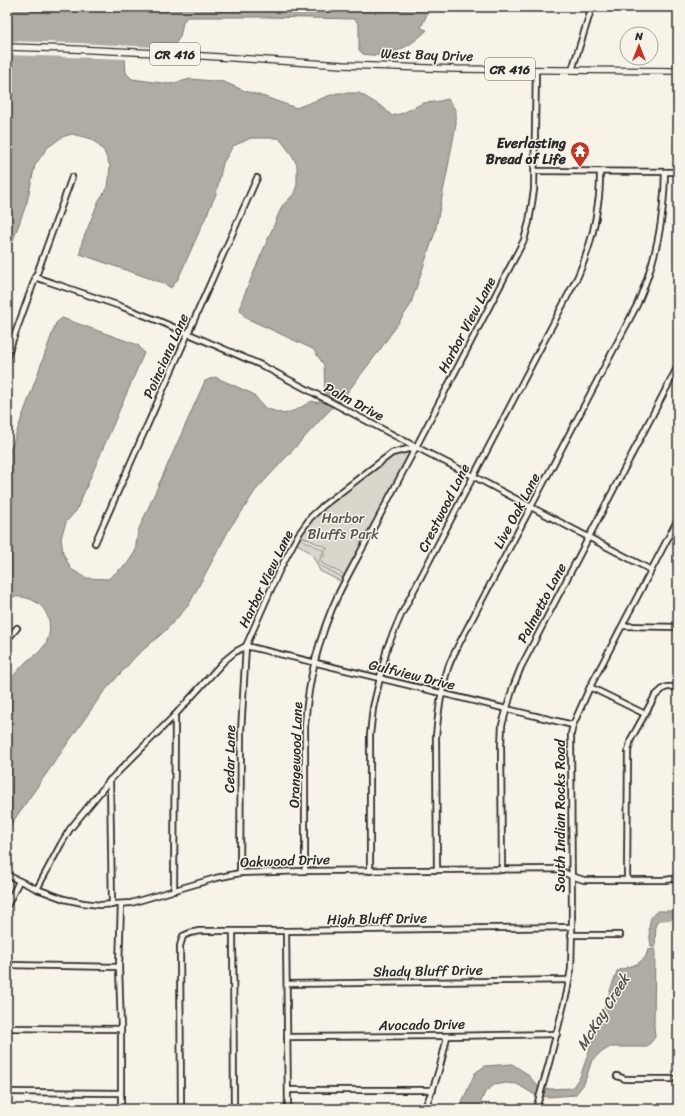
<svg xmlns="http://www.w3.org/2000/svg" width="685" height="1116" viewBox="0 0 685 1116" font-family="Sriracha,sans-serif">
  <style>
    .green { fill: #dad6cc; stroke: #82807c }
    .water { fill: #afaca4; stroke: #7a7874 }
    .pier { fill: #f7f3e8 }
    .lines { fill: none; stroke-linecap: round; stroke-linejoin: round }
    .river { stroke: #afaca4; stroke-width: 8 }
    .minor-casing { stroke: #2b2b2b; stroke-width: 8 }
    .major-casing { stroke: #2b2b2b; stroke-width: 8 }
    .minor { stroke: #f7f3e8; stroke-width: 4.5 }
    .major { stroke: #f7f3e8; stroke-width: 5.5 }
    .labels { text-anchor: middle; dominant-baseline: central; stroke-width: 3; stroke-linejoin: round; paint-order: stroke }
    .shield { fill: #f7f3e8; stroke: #686764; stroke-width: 1 }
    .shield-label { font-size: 13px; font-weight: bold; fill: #2b2b2b }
    .street-label { font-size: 14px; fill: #2b2b2b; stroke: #f7f3e8 }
    .poi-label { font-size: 14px; font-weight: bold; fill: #2b2b2b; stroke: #f7f3e8; text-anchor: end }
    .park-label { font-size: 14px; fill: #575653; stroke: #f7f3e8 }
    .water-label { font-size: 15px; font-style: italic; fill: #53524f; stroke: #f7f3e8 }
  </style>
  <rect width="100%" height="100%" fill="#f7f3e8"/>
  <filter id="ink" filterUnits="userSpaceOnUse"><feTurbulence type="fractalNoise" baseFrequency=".025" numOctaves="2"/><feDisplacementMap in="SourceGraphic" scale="8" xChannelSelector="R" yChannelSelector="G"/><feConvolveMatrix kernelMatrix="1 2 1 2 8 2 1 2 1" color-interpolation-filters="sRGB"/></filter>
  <g filter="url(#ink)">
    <g class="green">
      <path d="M416 447 348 577 321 563 327 548 298 535 311 517 392 453Z"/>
      <path d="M299 538 324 550 319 562 320 565 344 578 342 582 320 571 312 554 296 543Z"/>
    </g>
    <g class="water">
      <path d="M7 7H430L421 28 427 30C409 48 388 59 363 54L359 50V25L355 19 265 17H187L183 22 180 37 175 44 166 49 128 53 125 59 126 73 132 79 169 84 191 79 224 82 245 91 265 97 296 108 328 96 338 93H359L384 108 392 116 403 113 423 103 435 102 448 99 456 111V124L448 167 435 232 410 306 379 351 346 394 325 415 255 491 243 510 231 526 188 606 166 630 136 656 102 694 7 830V683C14 676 20 667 28 660 32 657 37 655 40 651 53 638 53 616 39 604 29 597 19 595 7 598V459L56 323 62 318 138 345 144 353 76 511 66 522 61 538 63 553 71 569 86 578 108 579 127 564 135 552 138 531 205 381 215 377 253 394 265 408 284 414 296 410 312 401 318 403 325 391 324 365 313 349 246 318 240 310 242 300 282 206 293 195 297 185V165L292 155 279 138H251L233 146 223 163 216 194 178 279 171 288 163 283 80 254 82 242 99 200 108 187 110 166 104 151 92 139 72 134 62 137 47 148 35 165 27 202 7 257Z"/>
      <path d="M658 911H678V914L662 917 656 923 655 947H651C650 935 645 917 658 911Z"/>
      <path d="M655 949 654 1025 655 1037 647 1047H610L599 1054 592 1060 584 1084 575 1095 547 1097 535 1095 517 1084 506 1083 494 1085 485 1092 478 1109H459L475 1073 485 1066 512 1064 526 1073 539 1087 550 1089 572 1088 580 1077 617 971 637 964 645 958 648 950Z"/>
    </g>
    <path class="pier" d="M7 41 79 43 172 48 167 51 130 55 127 59 7 55Z"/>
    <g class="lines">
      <path class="river" d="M659 917 678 915"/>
      <g class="minor-casing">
        <g id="minor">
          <path d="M572 70 592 7"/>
          <path d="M535 171 678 172"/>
          <path d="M35 277 120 306 159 321 261 365 416 447 473 476 531 507 651 570"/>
          <path d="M7 356 72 177"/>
          <path d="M95 543 257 178"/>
          <path d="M623 626 678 627"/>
          <path d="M7 640 17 628"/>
          <path d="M590 687 645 714"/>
          <path d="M110 780 112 905"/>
          <path d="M437 870 436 737C438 713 441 690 448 668 451 659 456 650 460 642L637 305C656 260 664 221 665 172"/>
          <path d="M502 870 501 746 502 725 513 687 521 667 678 366"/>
          <path d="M305 871V726C308 681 319 636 338 595 347 576 358 557 368 538 384 508 400 477 416 447"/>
          <path d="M370 871V735L373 708 387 648 401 615 578 276C588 253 595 228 598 203 600 193 600 182 600 172"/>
          <path d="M240 873 241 732 246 646 573 725"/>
          <path d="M7 875 37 889 64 899 83 903 100 905 131 903 216 878 240 873 305 871 558 869 571 876 584 880H666L678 878"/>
          <path d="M627 880 628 751 631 739 655 696 664 688 668 687H678"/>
          <path d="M37 889 61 844 70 829 110 780 175 715 224 661 235 652 246 646 279 571 298 535 311 517 324 505 392 453 416 447 524 240 529 222 534 190 536 70"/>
          <path d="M174 891 175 715"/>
          <path d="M121 904 119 967 121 1029V1109"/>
          <path d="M7 906 19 881"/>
          <path d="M233 931 234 1109"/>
          <path d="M286 931 288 1109"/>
          <path d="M571 935H620"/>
          <path d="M7 965 119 967"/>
          <path d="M287 984 569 980"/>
          <path d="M7 1028 121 1029"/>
          <path d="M287 1037 447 1036 557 1034"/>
          <path d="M617 1076 625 1079H678"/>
          <path d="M288 1090H433"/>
          <path d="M7 1092 120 1093"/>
          <path d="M181 1109 180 946 183 936 190 933 199 931H286L572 927"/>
          <path d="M424 1109C436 1085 442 1062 447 1036"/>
          <path d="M536 1109 549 1063 567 992 571 969 572 927 571 734 573 725 590 687 678 519"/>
        </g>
      </g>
      <g class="major-casing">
        <path id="major" d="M7 47 73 49 157 53 343 65 456 69 678 71"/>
      </g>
      <use href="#minor" class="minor"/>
      <use href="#major" class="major"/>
    </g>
  </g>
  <defs>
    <g id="temple-pin" transform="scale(1)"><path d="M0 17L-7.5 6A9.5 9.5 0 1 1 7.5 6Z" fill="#c8321e" stroke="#f7f3e8"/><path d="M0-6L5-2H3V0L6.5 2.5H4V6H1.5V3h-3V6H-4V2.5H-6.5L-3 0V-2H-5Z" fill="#fff"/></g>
  </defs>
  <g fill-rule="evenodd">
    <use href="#temple-pin" x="580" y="151"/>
  </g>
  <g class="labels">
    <g class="shield">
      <rect x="150" y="43" width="50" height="22" rx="3"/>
      <rect x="485" y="58" width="50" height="22" rx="3"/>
    </g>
    <g class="shield-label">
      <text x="175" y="54">CR 416</text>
      <text x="510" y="69">CR 416</text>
    </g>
    <g class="street-label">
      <text transform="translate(427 55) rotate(2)">West Bay Drive</text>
      <text transform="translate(467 325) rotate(-62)">Harbor View Lane</text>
      <text transform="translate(166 356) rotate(-66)">Poinciana Lane</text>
      <text transform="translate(354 402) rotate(28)">Palm Drive</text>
      <text transform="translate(444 508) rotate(-63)">Crestwood Lane</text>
      <text transform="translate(517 511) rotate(-62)">Live Oak Lane</text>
      <text transform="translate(266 579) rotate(-64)">Harbor View Lane</text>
      <text transform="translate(542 603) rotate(-62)">Palmetto Lane</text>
      <text transform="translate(412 675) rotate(14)">Gulfview Drive</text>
      <text transform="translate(296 755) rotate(-88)">Orangewood Lane</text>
      <text transform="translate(230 759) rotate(-89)">Cedar Lane</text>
      <text transform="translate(560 816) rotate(-90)">South Indian Rocks Road</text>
      <text transform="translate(285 861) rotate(-2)">Oakwood Drive</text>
      <text transform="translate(377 919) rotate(-1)">High Bluff Drive</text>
      <text transform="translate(428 971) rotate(-1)">Shady Bluff Drive</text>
      <text transform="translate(422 1025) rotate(-1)">Avocado Drive</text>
    </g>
    <g class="poi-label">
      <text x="566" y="143">Everlasting<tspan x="566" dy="16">Bread of Life</tspan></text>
    </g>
    <g class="park-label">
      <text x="343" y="518">Harbor<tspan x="343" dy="16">Bluffs Park</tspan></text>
    </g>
    <g class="water-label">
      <text transform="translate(603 1012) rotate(-58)">McKay Creek</text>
    </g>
  </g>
  <rect width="685" height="1116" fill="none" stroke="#f7f3e8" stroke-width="24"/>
  <rect x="12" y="12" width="661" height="1092" fill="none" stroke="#2b2b2b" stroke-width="1.5" filter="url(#ink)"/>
  <g transform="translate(639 46)"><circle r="19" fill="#f7f3e8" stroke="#a5a39c"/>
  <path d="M0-3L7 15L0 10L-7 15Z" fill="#c8321e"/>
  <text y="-6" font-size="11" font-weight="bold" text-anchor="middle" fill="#2b2b2b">N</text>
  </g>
</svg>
